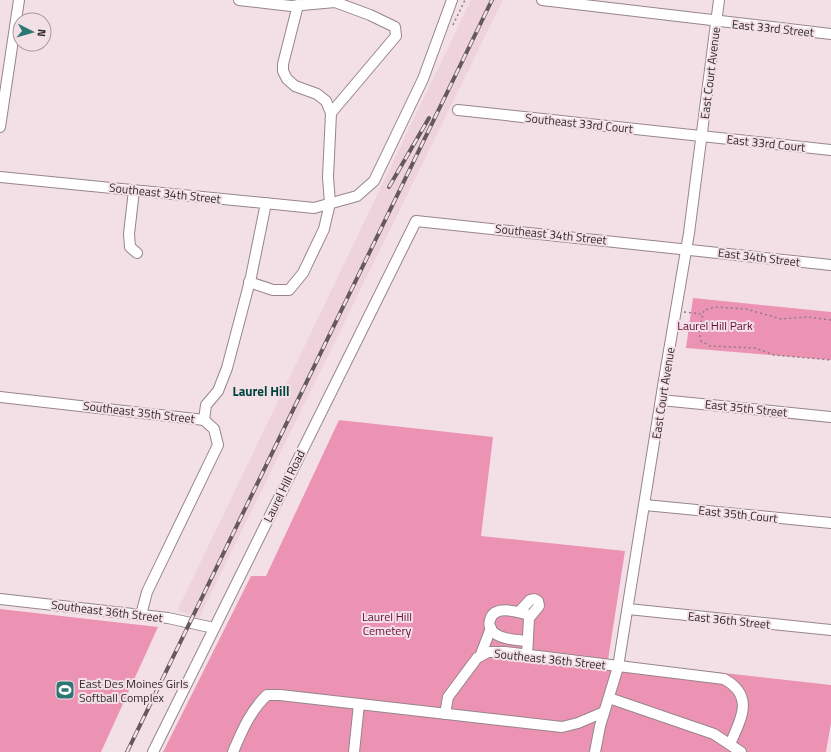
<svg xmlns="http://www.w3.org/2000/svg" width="831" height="752" viewBox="0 0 831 752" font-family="'Titillium Web',sans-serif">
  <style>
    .built { fill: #efd3dc }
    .green { fill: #ec93b3 }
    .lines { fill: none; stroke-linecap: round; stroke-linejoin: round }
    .minor-casing { stroke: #97858a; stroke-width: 12 }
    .path { stroke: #8c7f83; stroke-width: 1.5; stroke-dasharray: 2 3; stroke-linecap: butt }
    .minor { stroke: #fff; stroke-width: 10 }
    .rail-casing { stroke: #64595c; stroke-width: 4 }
    .rail { stroke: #f3e0e6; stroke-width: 2.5; stroke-dasharray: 8; stroke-linecap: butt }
    .labels { text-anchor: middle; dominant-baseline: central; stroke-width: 4; stroke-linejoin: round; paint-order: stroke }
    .street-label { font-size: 12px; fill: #332b2d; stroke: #f3e0e6 }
    .park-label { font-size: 12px; fill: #650b38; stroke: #f3e0e6 }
    .poi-label { font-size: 12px; fill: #332b2d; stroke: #f3e0e6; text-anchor: start }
    .neighbourhood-label { font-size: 13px; font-weight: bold; fill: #004241; stroke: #f3e0e6 }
  </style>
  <rect width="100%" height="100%" fill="#f3e0e6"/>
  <path class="built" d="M471 0H503L199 618 177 611Z"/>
  <g class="green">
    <path d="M693 298 831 312V360L686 348Z"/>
    <path d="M339 420 493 437 481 536 625 551 608 660 831 685V723L826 752H163L251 576H266Z"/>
    <path d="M0 609 158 627 101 752H0Z"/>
  </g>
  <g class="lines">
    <g class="minor-casing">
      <g id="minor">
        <path d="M239 0 291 6 335 2 370 15 395 27 396 36 331 113"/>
        <path d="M542 0 831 34"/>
        <path d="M458 110 831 150"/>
        <path d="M0 127 19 0"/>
        <path d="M0 177 314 208 357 196 374 181 423 79 452 0"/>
        <path d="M134 190 129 234 130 247 137 253"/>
        <path d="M249 282 273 290H289L303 273 324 229 330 203 328 177 331 113 326 101 317 94 295 86 287 79 283 71V64L298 5"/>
        <path d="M0 397 204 420 214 429 218 445 147 592 141 615"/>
        <path d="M661 400 831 417"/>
        <path d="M204 420 206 405 218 391 227 368 251 277 266 203"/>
        <path d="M645 505 831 523"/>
        <path d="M0 599 168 618 214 628"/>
        <path d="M628 609 831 630"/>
        <path d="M519 612 530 600 534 599 538 601 539 606 529 618"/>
        <path d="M481 654 491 628"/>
        <path d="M527 656 529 618V615C519 612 494 604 490 620 489 623 489 628 492 631 501 640 517 640 528 641"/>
        <path d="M609 698 714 734 741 752"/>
        <path d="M445 714 448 697 477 658 488 652H505L724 679C755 696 741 719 730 744"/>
        <path d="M153 752 416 221 831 265"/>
        <path d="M233 752C242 731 250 711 267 695H280L562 727 578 723 604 712"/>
        <path d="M354 752 359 704"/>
        <path d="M595 752 600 726 618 667 664 380 689 233 719 0"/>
      </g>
    </g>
    <g class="path">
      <path d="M453 25 465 0"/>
      <path d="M684 312 702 314"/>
      <path d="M831 320 807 317 781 319 746 309 715 307 704 310 699 331 701 341 710 346 755 348 774 355 831 360"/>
    </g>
    <use href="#minor" class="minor"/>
    <g class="rail-casing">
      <g id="rail">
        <path d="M389 187 429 118"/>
        <path d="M127 752 492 0"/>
      </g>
    </g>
    <use href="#rail" class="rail"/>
  </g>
  <defs>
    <g id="stadium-square" transform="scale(1)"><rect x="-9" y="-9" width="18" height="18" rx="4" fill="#2c7674" stroke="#f3e0e6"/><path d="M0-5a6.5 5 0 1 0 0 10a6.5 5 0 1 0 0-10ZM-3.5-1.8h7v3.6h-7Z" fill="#fff"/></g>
  </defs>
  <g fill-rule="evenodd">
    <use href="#stadium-square" x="65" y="690"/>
  </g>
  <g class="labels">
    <g class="street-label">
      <text transform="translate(773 28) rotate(6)">East 33rd Street</text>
      <text transform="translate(710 73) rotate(-83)">East Court Avenue</text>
      <text transform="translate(579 123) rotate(6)">Southeast 33rd Court</text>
      <text transform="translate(766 143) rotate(6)">East 33rd Court</text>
      <text transform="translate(165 193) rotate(6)">Southeast 34th Street</text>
      <text transform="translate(551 234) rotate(6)">Southeast 34th Street</text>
      <text transform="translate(759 257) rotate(7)">East 34th Street</text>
      <text transform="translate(663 393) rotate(-81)">East Court Avenue</text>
      <text transform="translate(746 408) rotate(6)">East 35th Street</text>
      <text transform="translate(139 412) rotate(7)">Southeast 35th Street</text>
      <text transform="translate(284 486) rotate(-64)">Laurel Hill Road</text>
      <text transform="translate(738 514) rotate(6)">East 35th Court</text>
      <text transform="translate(107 611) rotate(7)">Southeast 36th Street</text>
      <text transform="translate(729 620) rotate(6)">East 36th Street</text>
      <text transform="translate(550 659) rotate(6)">Southeast 36th Street</text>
    </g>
    <g class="park-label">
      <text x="715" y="325">Laurel Hill Park</text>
      <text x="387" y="616">Laurel Hill<tspan x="387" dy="14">Cemetery</tspan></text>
    </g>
    <g class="poi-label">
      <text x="79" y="683">East Des Moines Girls<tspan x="79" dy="14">Softball Complex</tspan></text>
    </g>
    <g class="neighbourhood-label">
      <text x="261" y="391">Laurel Hill</text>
    </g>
  </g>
  <g transform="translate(32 32) rotate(96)"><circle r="19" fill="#f3e0e6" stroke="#a6989c"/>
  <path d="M0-3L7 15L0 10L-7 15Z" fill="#2c7674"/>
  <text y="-6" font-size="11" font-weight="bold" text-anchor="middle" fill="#332b2d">N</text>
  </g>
</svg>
